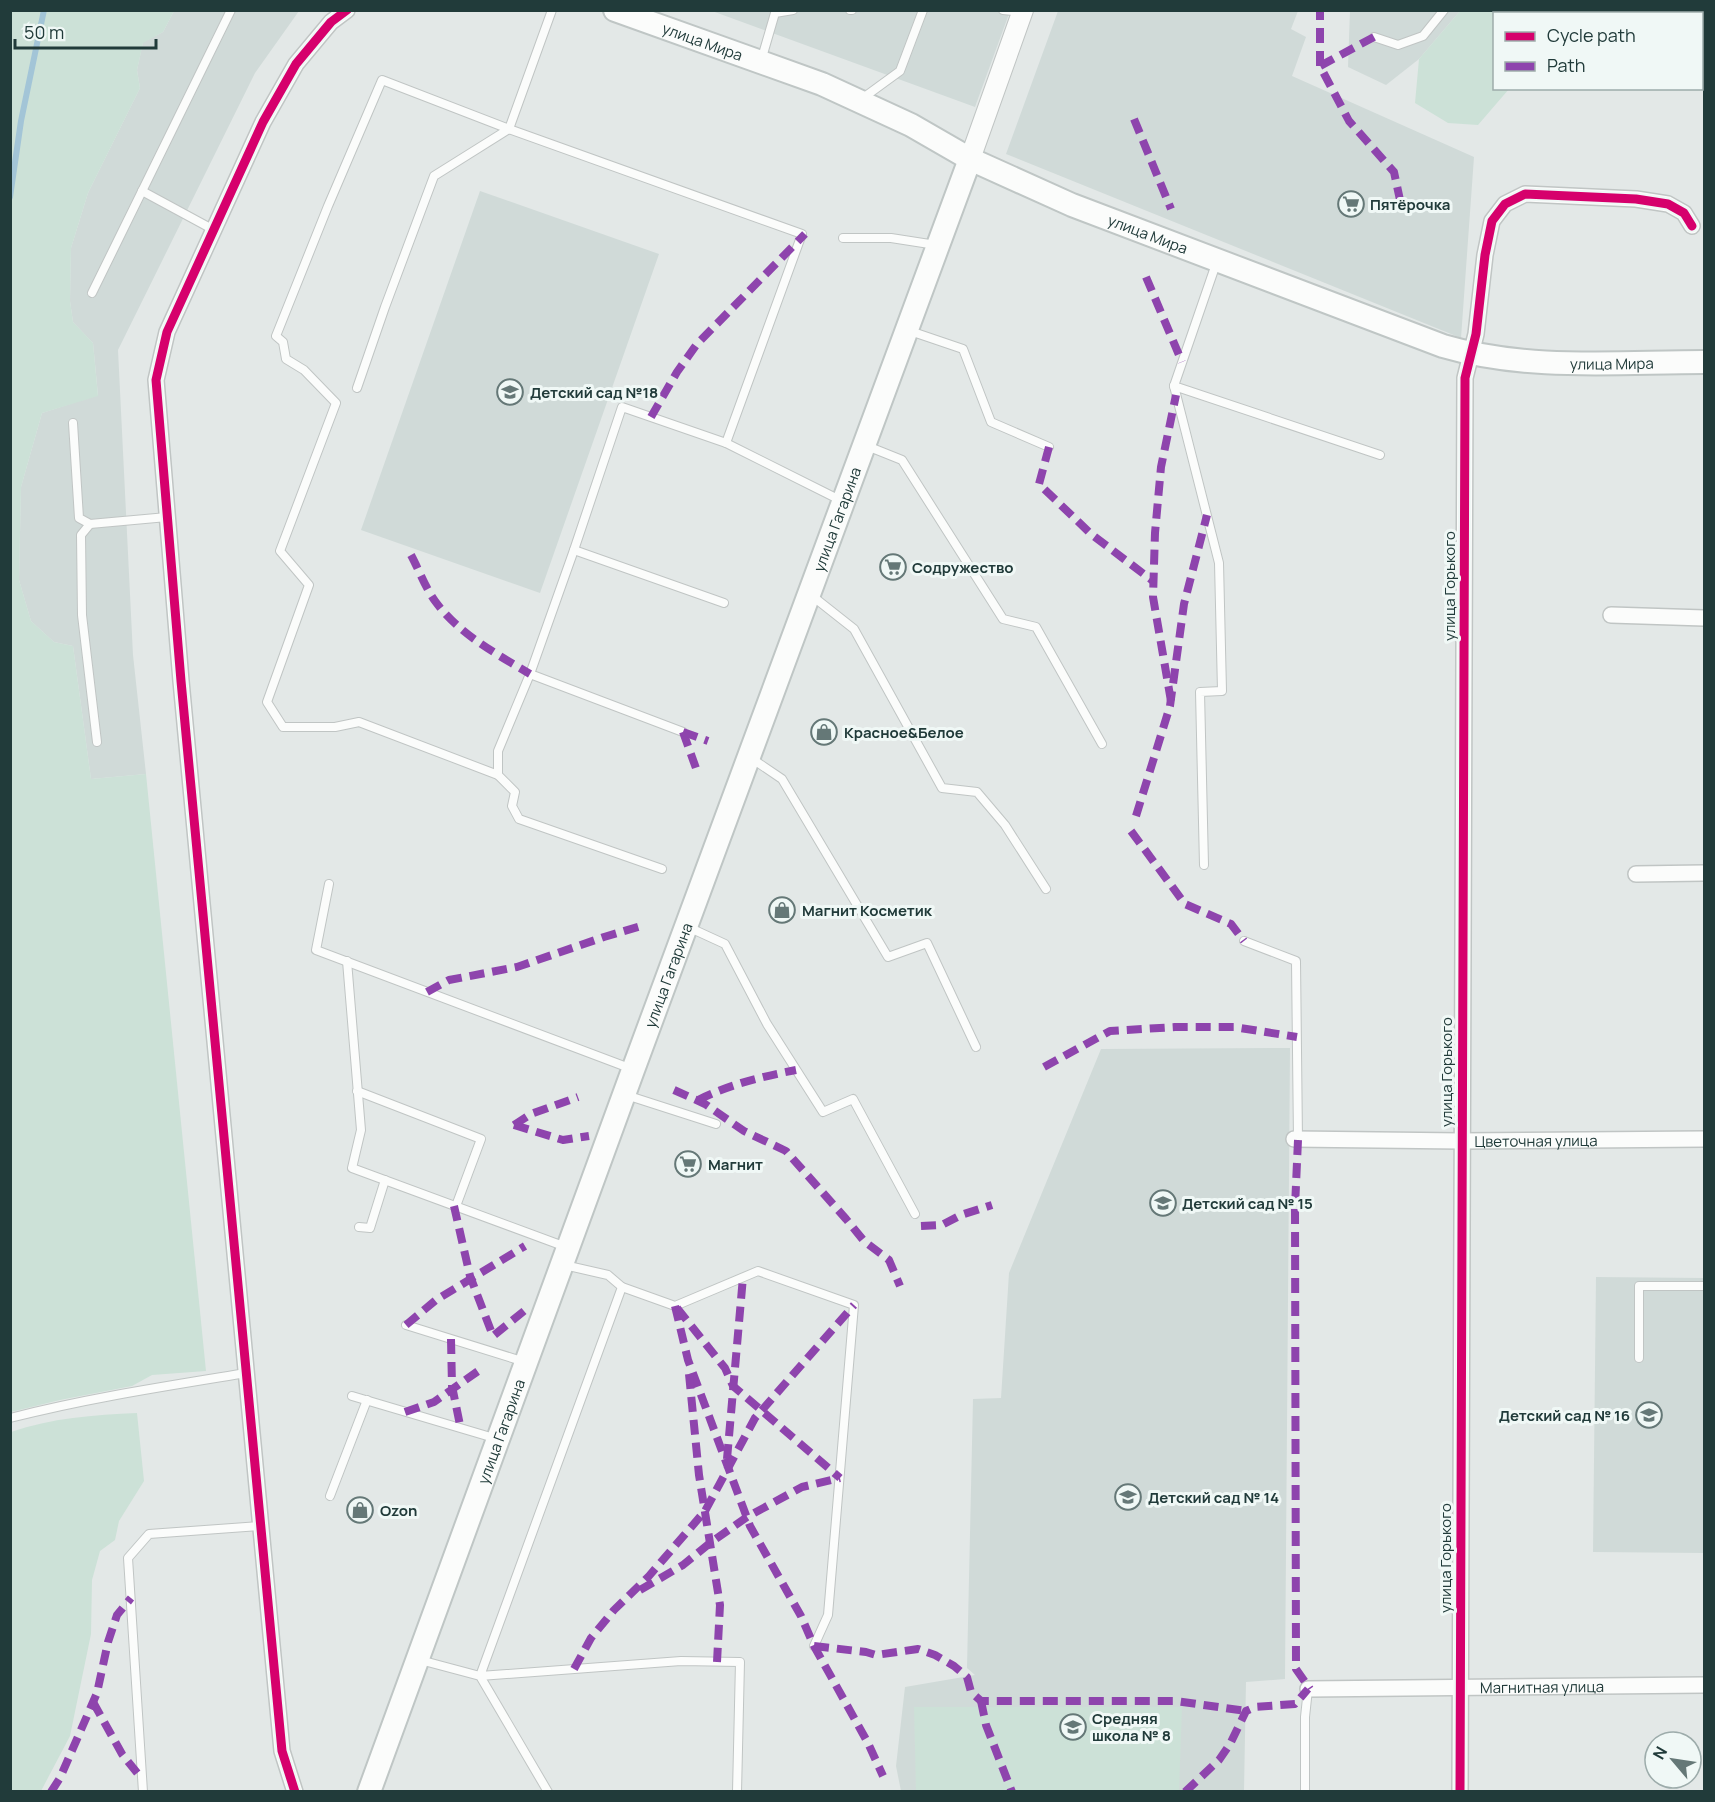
<svg xmlns="http://www.w3.org/2000/svg" width="1715" height="1802" viewBox="0 0 1715 1802" font-family="Manrope,sans-serif">
  <style>
    .built { fill: #d0dad8 }
    .green { fill: #cce1d7 }
    .lines { fill: none; stroke-linecap: round; stroke-linejoin: round }
    .stream { stroke: #a3c5d7; stroke-width: 6 }
    .service-casing { stroke: #c0c5c4; stroke-width: 10 }
    .minor-casing { stroke: #c0c5c4; stroke-width: 18 }
    .tertiary-casing { stroke: #c0c5c4; stroke-width: 22 }
    .secondary-casing { stroke: #bfc6c5; stroke-width: 26 }
    .service { stroke: #fbfcfb; stroke-width: 8 }
    .minor { stroke: #fbfcfb; stroke-width: 15 }
    .tertiary { stroke: #fbfcfb; stroke-width: 20 }
    .secondary { stroke: #fbfcfb; stroke-width: 22 }
    .quiet { stroke: #8e44ad; stroke-width: 8; stroke-dasharray: 15 8; stroke-linecap: butt }
    .cycleway-casing { stroke: #f0f8f6; stroke-width: 13 }
    .cycleway { stroke: #d6006c; stroke-width: 9 }
    .labels { text-anchor: middle; dominant-baseline: central; stroke-width: 6; stroke-linejoin: round; paint-order: stroke }
    .street-label { font-size: 15px; fill: #213b3a; stroke: #f0f8f6 }
    .poi-label { font-size: 15px; font-weight: bold; fill: #213b3a; stroke: #f0f8f6; text-anchor: start }
  </style>
  <rect width="100%" height="100%" fill="#e3e8e7"/>
  <g class="built">
    <path d="M174 11H299L255 73 118 350 133 655 146 774 91 779 73 646 54 642 31 621 19 580 21 487 42 413 98 395 93 343 73 322 70 301 71 248 88 193 140 88 137 70 143 42 163 32Z"/>
    <path d="M712 11H1010L975 107Z"/>
    <path d="M1058 11H1298L1291 29 1306 37 1292 76 1474 157 1461 338 1006 154Z"/>
    <path d="M1350 11H1460L1419 59 1386 85 1348 67Z"/>
    <path d="M480 191 659 254 540 593 361 530Z"/>
    <path d="M1290 1048 1285 1679 1246 1682 1244 1791H901L896 1766 905 1687 975 1675 967 1668 973 1399 1001 1398 1009 1273 1101 1049Z"/>
    <path d="M1596 1277 1704 1278V1553L1593 1552Z"/>
  </g>
  <g class="green">
    <path d="M10 11H174L163 32 143 43 137 70 140 88 88 193 71 248 70 301 73 322 93 343 98 396 42 413 21 487 19 580 31 621 54 642 73 646 91 779 146 774 206 1371 152 1375 132 1386 60 1400 11 1412Z"/>
    <path d="M1460 11H1569L1567 14H1494V88L1509 89 1478 125 1448 123 1415 103 1419 59Z"/>
    <path d="M137 1413 144 1481 119 1521 115 1540 100 1551 92 1580 91 1634 70 1736 41 1791H11V1432C51 1418 94 1415 137 1413Z"/>
    <path d="M914 1707H1182L1179 1791H916Z"/>
  </g>
  <g class="lines">
    <path class="stream" d="M10 197 21 121 44 10"/>
    <g class="service-casing">
      <g id="service">
        <path d="M552 10 509 129 802 234 726 443"/>
        <path d="M850 10H852"/>
        <path d="M1003 10 1022 12"/>
        <path d="M1374 37 1398 45 1423 36 1444 10"/>
        <path d="M761 61 775 13 793 10"/>
        <path d="M863 98 900 71 923 10"/>
        <path d="M142 191 214 230"/>
        <path d="M843 238H891L936 245"/>
        <path d="M1217 261 1174 386 1380 455"/>
        <path d="M92 293 231 10"/>
        <path d="M910 331 963 349 991 422 1049 447"/>
        <path d="M1174 386 1219 563 1222 691 1200 692 1204 865"/>
        <path d="M357 388 385 307 434 176 509 129"/>
        <path d="M73 423 79 518 90 524"/>
        <path d="M867 446 902 460 1003 619 1036 627 1102 744"/>
        <path d="M574 550 724 603"/>
        <path d="M811 595 854 629 942 788 977 792 1005 825 1046 889"/>
        <path d="M530 674 683 732"/>
        <path d="M97 742 82 615 81 535 90 524 167 517"/>
        <path d="M751 758 782 779 888 957 927 943 976 1047"/>
        <path d="M498 775 359 722 335 727H283L267 702 309 585 280 551 336 403 304 370 286 359 283 342 276 336 328 206 382 80 509 129"/>
        <path d="M662 869 519 819 512 806 515 792 498 775V751L530 674 574 550 622 407 726 443 840 500"/>
        <path d="M329 884 316 950 632 1069"/>
        <path d="M688 927 725 944 767 1024 823 1112 853 1099 915 1214"/>
        <path d="M1244 941 1296 961 1298 1140"/>
        <path d="M347 961 361 1130 352 1168 566 1247"/>
        <path d="M357 1091 481 1139 456 1206"/>
        <path d="M626 1095 716 1124"/>
        <path d="M359 1227 370 1228 385 1180"/>
        <path d="M564 1265 608 1275 622 1287 675 1306 758 1271 854 1305 828 1615 814 1646"/>
        <path d="M622 1287 480 1676 681 1661 740 1662 737 1792"/>
        <path d="M406 1325 525 1362"/>
        <path d="M1639 1358V1286H1704"/>
        <path d="M352 1396 494 1438"/>
        <path d="M10 1418C88 1398 167 1386 246 1373"/>
        <path d="M330 1496 367 1400"/>
        <path d="M420 1660 480 1676 548 1792"/>
        <path d="M143 1792 128 1558 149 1534 260 1526"/>
        <path d="M1305 1792V1717L1308 1689"/>
      </g>
    </g>
    <g class="minor-casing">
      <g id="minor">
        <path d="M1611 615 1704 618"/>
        <path d="M1636 874 1704 873"/>
        <path id="s1" d="M1294 1139 1461 1141 1704 1139"/>
        <path id="s2" d="M1308 1689 1704 1685"/>
        <path d="M295 1792 282 1751 181 681 156 380 167 332 263 122 296 64 331 22 347 10"/>
        <path d="M1460 1792 1465 378 1476 334 1485 255 1492 221 1505 204 1525 194 1636 199 1668 204 1684 213 1692 226"/>
      </g>
    </g>
    <g class="tertiary-casing">
      <path id="tertiary" d="M970 159 1023 10"/>
    </g>
    <g class="secondary-casing">
      <g id="secondary">
        <path id="s3" d="M615 10 822 84 911 125 970 159 1072 205 1443 346C1528 371 1618 362 1704 362"/>
        <path id="s4" d="M369 1792 633 1070 970 159"/>
      </g>
    </g>
    <use href="#service" class="service"/>
    <use href="#minor" class="minor"/>
    <use href="#tertiary" class="tertiary"/>
    <use href="#secondary" class="secondary"/>
    <g class="quiet">
      <path d="M1374 37 1320 66 1349 121 1394 172 1400 200"/>
      <path d="M1320 66V10"/>
      <path d="M1134 119 1171 209"/>
      <path d="M1146 277 1182 362"/>
      <path d="M651 417 677 372 697 344 805 234"/>
      <path d="M1049 447 1039 484 1091 534 1153 581"/>
      <path d="M411 555C419 570 425 587 435 601 459 634 495 653 530 674"/>
      <path d="M1171 701 1153 597 1155 533 1161 467 1176 395"/>
      <path d="M683 732 697 771"/>
      <path d="M683 732 708 741"/>
      <path d="M1136 816 1170 706 1184 604 1207 515"/>
      <path d="M1131 831 1185 904 1231 924 1244 941"/>
      <path d="M427 992 449 980 517 967 604 937 641 926"/>
      <path d="M1044 1067 1110 1031 1175 1027H1234L1297 1037"/>
      <path d="M674 1090 705 1104 744 1131 786 1151 846 1219 864 1241 889 1260 900 1286"/>
      <path d="M698 1100C731 1084 760 1077 796 1070"/>
      <path d="M514 1125 563 1140 589 1136"/>
      <path d="M514 1125 531 1114 578 1097"/>
      <path d="M1298 1140 1295 1207 1296 1669 1310 1689"/>
      <path d="M454 1206 470 1276 493 1336 524 1311"/>
      <path d="M921 1226 942 1225 961 1215 992 1205"/>
      <path d="M675 1306 688 1360 750 1526 801 1616 814 1646 868 1743 883 1776"/>
      <path d="M677 1308 725 1368 733 1386 840 1478"/>
      <path d="M406 1325 436 1300 525 1246"/>
      <path d="M451 1339 452 1386 460 1425"/>
      <path d="M689 1374 699 1475 720 1605 717 1662"/>
      <path d="M405 1412 434 1402 481 1369"/>
      <path d="M727 1459 743 1277"/>
      <path d="M640 1590 683 1565 710 1543 747 1517 802 1487 840 1478"/>
      <path d="M814 1646 866 1652 876 1655 918 1649 935 1655 954 1666 967 1677 971 1692 981 1701H1176L1246 1711"/>
      <path d="M574 1669 591 1638 614 1610 649 1576 705 1511 755 1418 854 1305"/>
      <path d="M981 1701 986 1725 1012 1792"/>
      <path d="M93 1702 122 1754 142 1779"/>
      <path d="M51 1792 60 1778 97 1693 108 1642 117 1615 131 1598"/>
      <path d="M1185 1792 1219 1760 1230 1744 1246 1711 1255 1707 1295 1704 1308 1689"/>
    </g>
    <g class="cycleway-casing">
      <g id="cycleway">
        <path d="M295 1792 282 1751 181 681 156 380 167 332 263 122 296 64 331 22 347 10"/>
        <path d="M1460 1792 1465 378 1476 334 1485 255 1492 221 1505 204 1525 194 1636 199 1668 204 1684 213 1692 226"/>
      </g>
    </g>
    <use href="#cycleway" class="cycleway"/>
  </g>
  <defs>
    <g id="supermarket-ring" transform="scale(1.35)"><circle r="9.5" fill="#f0f8f6" stroke="#657877" stroke-width="1.5"/><path d="M-6-5.5h2.5l.6 2H6L4.5 2H-2.5L-4.4-4H-6ZM-1.5 3.2a1.3 1.3 0 1 0 .1 0ZM3 3.2a1.3 1.3 0 1 0 .1 0Z" fill="#657877"/></g>
    <g id="school-ring" transform="scale(1.35)"><circle r="9.5" fill="#f0f8f6" stroke="#657877" stroke-width="1.5"/><path d="M0-5L7-2L0 1L-7-2ZM-4 1L0 2.5L4 1V4Q0 6-4 4Z" fill="#657877"/></g>
    <g id="shop-ring" transform="scale(1.35)"><circle r="9.5" fill="#f0f8f6" stroke="#657877" stroke-width="1.5"/><path d="M-5-2.5h2.3a2.7 3.5 0 0 1 5.4 0H5L5.5 6h-11ZM-1.5-2.5h3a1.5 2.3 0 0 0-3 0Z" fill="#657877"/></g>
  </defs>
  <g fill-rule="evenodd">
    <use href="#supermarket-ring" x="1351" y="204"/>
    <use href="#school-ring" x="510" y="392"/>
    <use href="#supermarket-ring" x="893" y="567"/>
    <use href="#shop-ring" x="824" y="732"/>
    <use href="#shop-ring" x="782" y="910"/>
    <use href="#supermarket-ring" x="688" y="1164"/>
    <use href="#school-ring" x="1163" y="1203"/>
    <use href="#school-ring" x="1649" y="1415"/>
    <use href="#school-ring" x="1128" y="1497"/>
    <use href="#shop-ring" x="360" y="1510"/>
    <use href="#school-ring" x="1073" y="1727"/>
  </g>
  <g class="labels">
    <g class="street-label">
      <text stroke="none"><textPath href="#s3" startOffset="93">улица Мира</textPath></text>
      <text stroke="none"><textPath href="#s3" startOffset="579">улица Мира</textPath></text>
      <text stroke="none"><textPath href="#s3" startOffset="1065">улица Мира</textPath></text>
      <text stroke="none"><textPath href="#s4" startOffset="1356">улица Гагарина</textPath></text>
      <text transform="translate(1449 586) rotate(-90)">улица Горького</text>
      <text stroke="none"><textPath href="#s4" startOffset="870">улица Гагарина</textPath></text>
      <text transform="translate(1446 1072) rotate(-90)">улица Горького</text>
      <text stroke="none"><textPath href="#s1" startOffset="242">Цветочная улица</textPath></text>
      <text stroke="none"><textPath href="#s4" startOffset="384">улица Гагарина</textPath></text>
      <text transform="translate(1445 1558) rotate(-90)">улица Горького</text>
      <text stroke="none"><textPath href="#s2" startOffset="234">Магнитная улица</textPath></text>
    </g>
    <g class="poi-label">
      <text x="1370" y="204">Пятёрочка</text>
      <text x="530" y="392">Детский сад №18</text>
      <text x="912" y="567">Содружество</text>
      <text x="844" y="732">Красное&amp;Белое</text>
      <text x="802" y="910">Магнит Косметик</text>
      <text x="708" y="1164">Магнит</text>
      <text x="1182" y="1203">Детский сад № 15</text>
      <text x="1630" y="1415" text-anchor="end">Детский сад № 16</text>
      <text x="1148" y="1497">Детский сад № 14</text>
      <text x="380" y="1510">Ozon</text>
      <text x="1092" y="1718">Cредняя<tspan x="1092" dy="17">школа № 8</tspan></text>
    </g>
  </g>
  <rect width="1715" height="1802" fill="none" stroke="#213b3a" stroke-width="24"/>
  <rect x="1493" y="12" width="210" height="78" fill="#f0f8f6" stroke="#9dacab" stroke-width="1.5"/>
  <rect x="1505" y="32" width="30" height="9" fill="#d6006c" stroke="#9dacab" stroke-width="1.5"/>
  <text x="1547" y="42" font-size="18" fill="#213b3a">Cycle path</text>
  <rect x="1505" y="62" width="30" height="9" fill="#8e44ad" stroke="#9dacab" stroke-width="1.5"/>
  <text x="1547" y="72" font-size="18" fill="#213b3a">Path</text>
  <g transform="translate(1673 1760) rotate(299)"><circle r="28" fill="#f0f8f6" stroke="#9dacab" stroke-width="1.5"/>
  <path d="M0-4.5L10 22L0 15L-10 22Z" fill="#657877"/>
  <text y="-9" font-size="16" font-weight="bold" text-anchor="middle" fill="#213b3a">N</text>
  </g>
  <path d="M15 39v9h141v-9" fill="none" stroke="#213b3a" stroke-width="3"/>
  <text x="24" y="39" font-size="18" fill="#213b3a" stroke="#f0f8f6" stroke-width="4.5" paint-order="stroke">50 m</text>
</svg>
